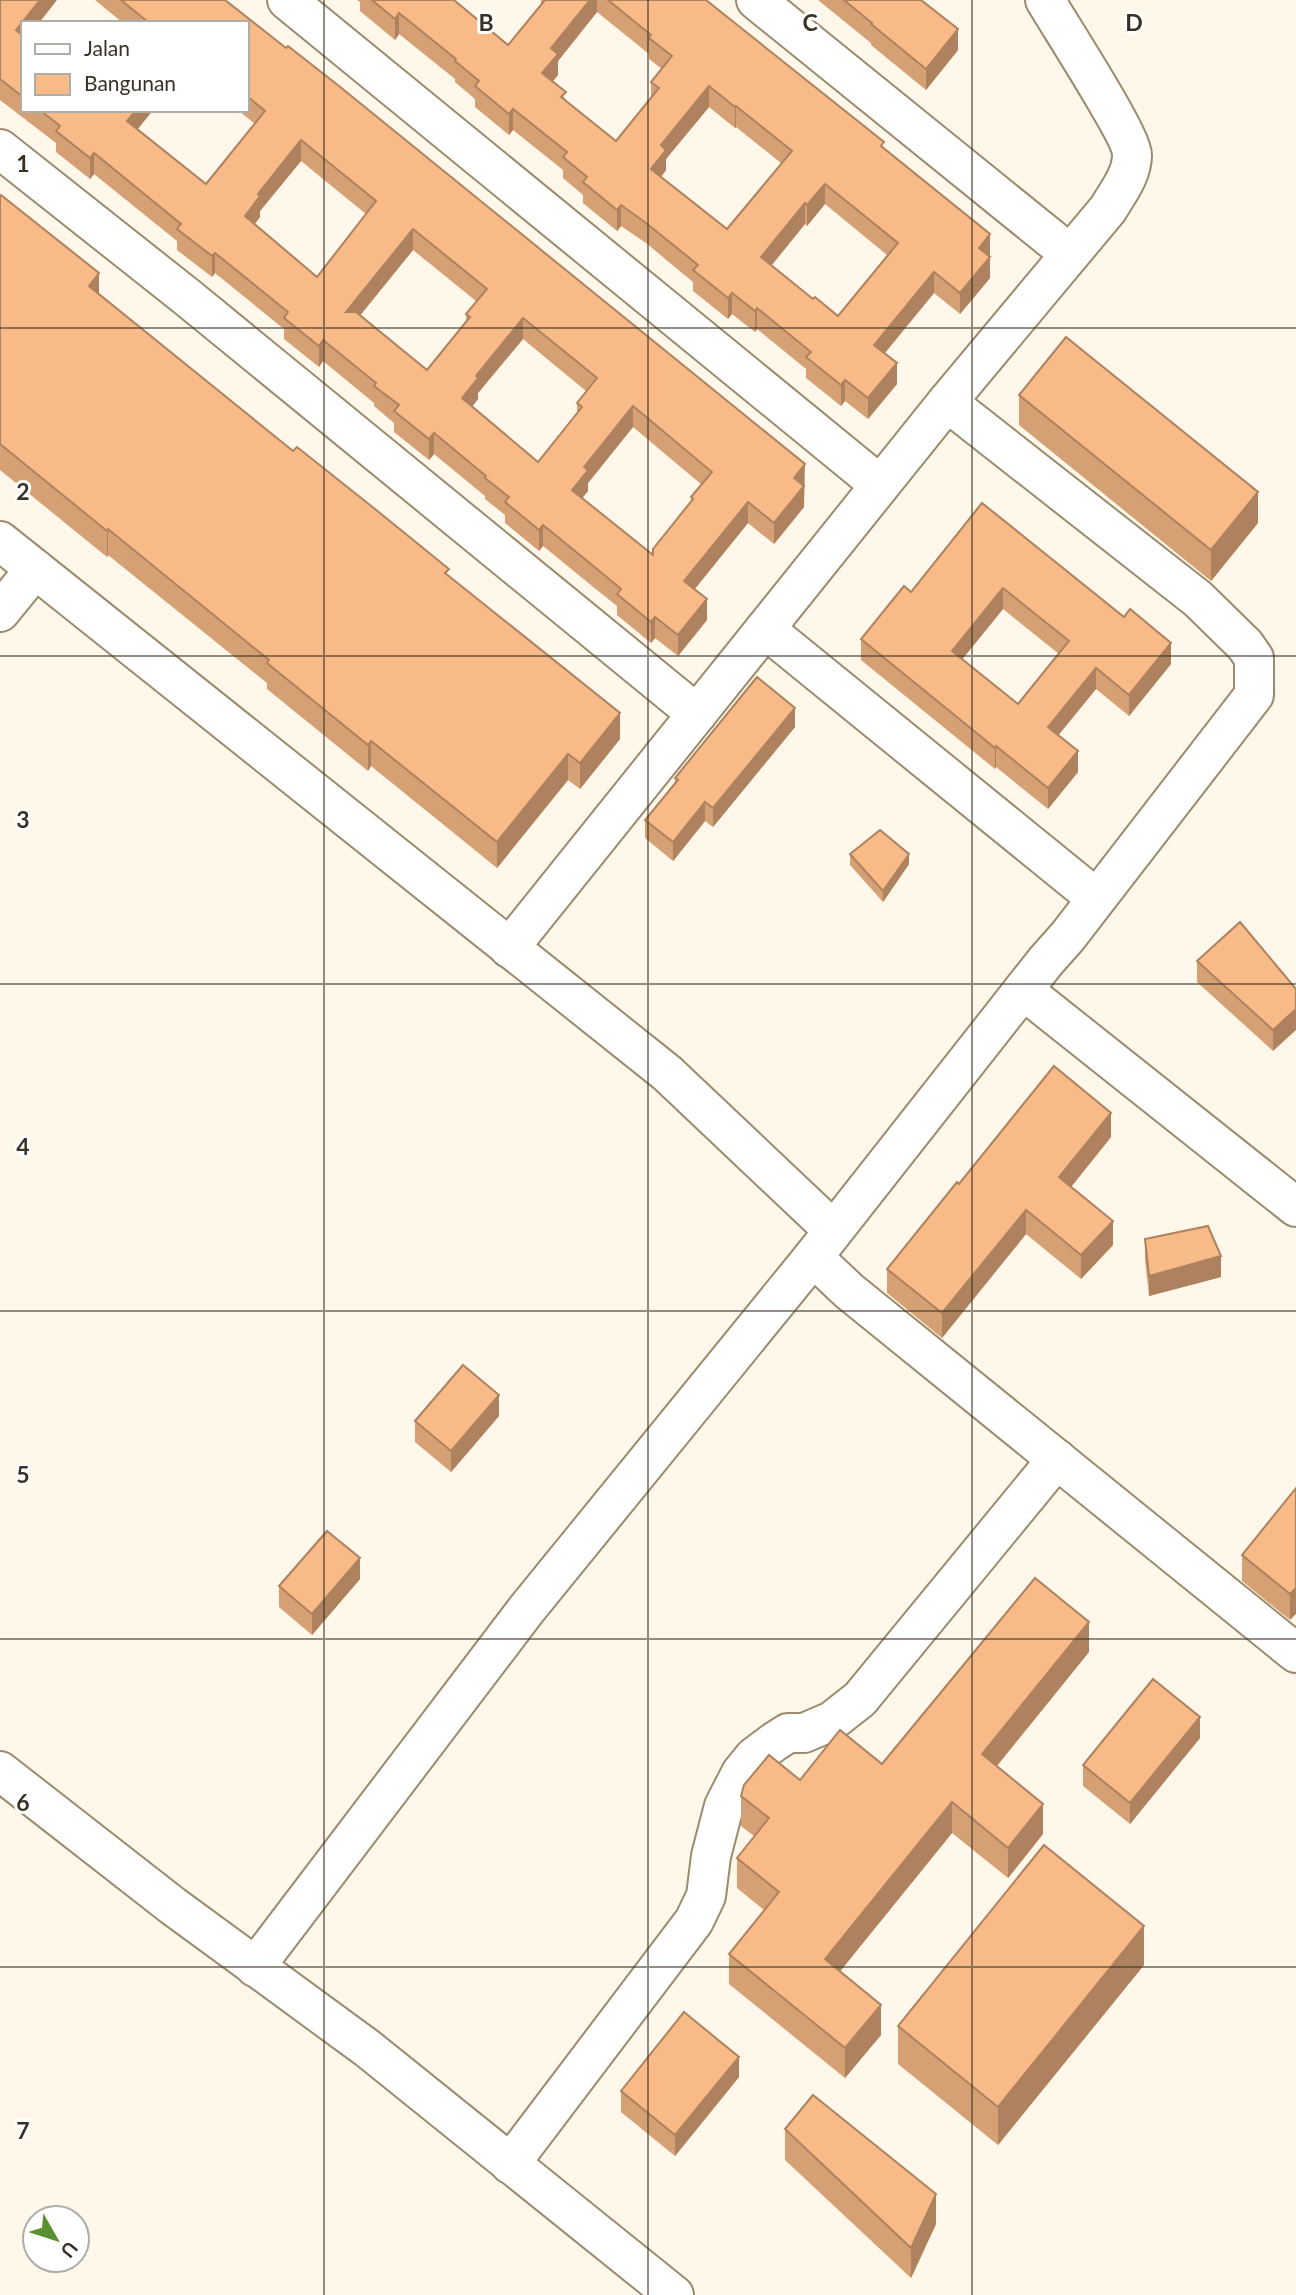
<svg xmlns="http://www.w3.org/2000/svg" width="1296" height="2295" viewBox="0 0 1296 2295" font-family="Lato,sans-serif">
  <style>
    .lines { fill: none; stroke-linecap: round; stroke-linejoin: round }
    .minor-casing { stroke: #9b8b6c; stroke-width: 42 }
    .minor { stroke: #fff; stroke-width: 38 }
    .wall { fill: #d5a074; fill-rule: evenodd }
    .shaded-wall { fill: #ae825e }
    .building { fill: #f8ba87; stroke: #ae825e; stroke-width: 2; fill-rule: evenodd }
    .grid { fill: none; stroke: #383124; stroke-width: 2; stroke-opacity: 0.55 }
    .grid-label { font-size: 23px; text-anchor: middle; font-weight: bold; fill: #383124; stroke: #fff; stroke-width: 6; stroke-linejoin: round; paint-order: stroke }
  </style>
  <rect width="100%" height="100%" fill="#fef7ea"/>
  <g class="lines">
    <g class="minor-casing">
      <g id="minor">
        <path d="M287 0 880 485"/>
        <path d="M756 0 1070 254"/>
        <path d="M0 149 187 297 697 714"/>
        <path d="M947 402 1108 209C1118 192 1132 175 1132 155 1132 136 1059 24 1045 0"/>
        <path d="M0 541 667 1073 833 1230"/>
        <path d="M0 612 35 569"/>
        <path d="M765 629 1096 898"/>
        <path d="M509 948 947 402 1198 599 1245 645 1254 658V695L1068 936 1045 962 813 1257 849 1291 1296 1653"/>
        <path d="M1023 990 1296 1207"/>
        <path d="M0 1771 173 1906 367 2048 674 2295"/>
        <path d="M255 1967 526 1610 813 1257"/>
        <path d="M510 2164 694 1921 706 1896 711 1856 724 1806 741 1773 754 1757 774 1742 788 1733H804L832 1721 860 1699 1057 1459"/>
      </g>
    </g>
    <use href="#minor" class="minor"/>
  </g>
  <g class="wall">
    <path d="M0 0 23 23V110H153L138 129 206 184 255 124 238 110H247V23H123L95 0H225L805 485 804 487V507L774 544 748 523 695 589 707 620 678 656 655 638 651 643 617 615V606L597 590 543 546 539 551 505 523V515L485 499V496L434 454 429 460 394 432V423L374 406V403L323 361 319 367 284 339V329L215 273 212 277 177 250V241L94 174 90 179 56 152V143L0 100ZM301 161 366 214 317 277 255 224 260 217V211ZM413 250 476 301 466 314V322L427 370 360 315ZM523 339 586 391 577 403V414L538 462 472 407 478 399V393ZM633 427 702 485 691 497V502L653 555 582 498 588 491V483Z"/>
    <path d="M357 0H454L508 45 541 5V0H706L884 149 990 255 989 257 990 278 960 314 934 293 885 353 897 384 868 419 845 401 841 406 806 378V369L757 329 755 332 732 314 728 319 693 291V282L646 243 621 226 617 231 583 203V195L563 178V170L513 130 509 135 475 107V99L455 82V79L399 34 395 40 360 11V2ZM597 12 649 54V59L662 69 651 82V98L616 141 566 100 553 81 558 75V61ZM709 107 735 128 736 127 781 163 727 229 661 177 666 170V159ZM825 204 887 255 838 316 813 299 772 265 805 224 807 226Z"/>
    <path d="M818 0H921L958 50 926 90 871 45V43Z"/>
    <path d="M0 196 99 294 449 576 620 739 580 789 568 780 497 868 371 766 368 771 267 689V683L108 555 107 557 0 470Z"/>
    <path d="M1019 395 1258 523 1211 581 1019 425Z"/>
    <path d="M982 503 1171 664 1129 716 1096 689 1058 735 1078 772 1048 809 996 767 995 769 861 660V639L911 592ZM1003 609 1059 654 1018 704 962 659Z"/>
    <path d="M795 727 713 827 705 821 673 861 645 838V820L675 782V778Z"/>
    <path d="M850 854 909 864 883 902 850 865Z"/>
    <path d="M1197 961 1296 989 1273 1051 1197 982Z"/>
    <path d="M1111 1137 1071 1187 1113 1245 1081 1279 1026 1234 942 1338 887 1293V1269L959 1184Z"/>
    <path d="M1145 1239 1221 1277 1149 1296 1145 1260Z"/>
    <path d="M499 1416 451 1472 415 1442V1421Z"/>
    <path d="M1296 1488 1290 1620 1242 1581V1555Z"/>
    <path d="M360 1579 312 1635 279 1607V1586Z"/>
    <path d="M1089 1652 997 1766 1043 1834 1008 1878 952 1833 840 1971 881 2035 845 2078 729 1984V1954L764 1910 737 1888V1858L754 1836 741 1826V1796L800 1780 882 1764Z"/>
    <path d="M1200 1738 1130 1824 1083 1786V1765Z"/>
    <path d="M1144 1965 998 2145 898 2064V2026Z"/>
    <path d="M739 2077 675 2156 621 2112V2091Z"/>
    <path d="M785 2129 936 2224 911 2278 785 2160Z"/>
  </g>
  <g class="shaded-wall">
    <path d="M40 0H57L39 23H23V42L16 30Z"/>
    <path d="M590 0H597V12L558 61V75L542 94V73L551 48Z"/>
    <path d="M399 13V34L395 40V19Z"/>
    <path d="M958 29V50L926 90V69Z"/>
    <path d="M709 86V107L666 159V170L651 190V169L661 145Z"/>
    <path d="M736 106V127L735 128V107Z"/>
    <path d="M513 109V130L509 135V114Z"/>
    <path d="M136 110H153L127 142V121Z"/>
    <path d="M301 140V161L260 211V217L245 236V216L258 194Z"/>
    <path d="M94 153V174L90 179V158Z"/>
    <path d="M825 184V204L807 226V205Z"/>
    <path d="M805 203V224L761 278V257Z"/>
    <path d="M621 205V226L617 231V210Z"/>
    <path d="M413 229V250L346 333V312Z"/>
    <path d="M990 234V255L979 269V248Z"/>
    <path d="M215 253V273L212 277V256Z"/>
    <path d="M990 257V278L960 314V293Z"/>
    <path d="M934 272V293L874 366V345Z"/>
    <path d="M99 273V299L89 286Z"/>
    <path d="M732 293V314L728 319V298Z"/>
    <path d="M757 308V329L755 332V311Z"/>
    <path d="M523 318V339L478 393V399L462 419V398L476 376Z"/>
    <path d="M323 340V361L319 367V346Z"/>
    <path d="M897 363V384L868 419V398Z"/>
    <path d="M845 380V401L841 406V385Z"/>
    <path d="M633 406V427L588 483V491L572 511V490L584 467Z"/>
    <path d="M434 433V454L429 460V439Z"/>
    <path d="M805 464 804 507 774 544V523L794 478Z"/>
    <path d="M1258 492V523L1211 581V550Z"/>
    <path d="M748 502V523L684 602V581Z"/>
    <path d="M543 525V546L539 551V530Z"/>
    <path d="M108 529V555L107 557V531Z"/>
    <path d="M1003 588V609L952 672V651Z"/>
    <path d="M707 599V620L678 656V635Z"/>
    <path d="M655 617V638L651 643V622Z"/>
    <path d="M1171 643V664L1129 716V695Z"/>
    <path d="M1096 668V689L1048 748V727Z"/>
    <path d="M795 708V727L713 827V808Z"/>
    <path d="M620 713V739L580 789V763Z"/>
    <path d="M371 741V766L368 771V745Z"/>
    <path d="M996 746V767L995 769V748Z"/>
    <path d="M1078 751V772L1048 809V788Z"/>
    <path d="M568 754V780L497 868V842Z"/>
    <path d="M705 802V821L673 861V842Z"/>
    <path d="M909 854V864L883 902V891Z"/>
    <path d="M1296 1009V1030L1273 1051V1030Z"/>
    <path d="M1111 1113V1137L1059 1202V1177Z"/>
    <path d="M1026 1210V1234L942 1338V1313Z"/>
    <path d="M1113 1221V1245L1081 1279V1255Z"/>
    <path d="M1221 1256V1277L1149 1296V1276Z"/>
    <path d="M499 1395V1416L451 1472V1451Z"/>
    <path d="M360 1558V1579L312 1635V1614Z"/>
    <path d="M1296 1588V1614L1290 1620V1594Z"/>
    <path d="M1089 1622V1652L982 1784V1754Z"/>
    <path d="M1200 1717V1738L1130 1824V1803Z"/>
    <path d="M952 1802V1833L825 1990V1959Z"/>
    <path d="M1043 1804V1834L1008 1878V1848Z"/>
    <path d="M1144 1926V1965L998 2145V2107Z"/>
    <path d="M881 2005V2035L845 2078V2048Z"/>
    <path d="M739 2057V2077L675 2156V2135Z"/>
    <path d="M936 2194V2224L911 2278V2248Z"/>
  </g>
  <g class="building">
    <path d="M0 0H40L16 30 23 36V97L0 79Z"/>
    <path d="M121 0H225L286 48 288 46 339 86 805 464 794 478 804 486 774 523 748 502 684 581 707 599 678 635 655 617 651 622 617 594 621 589 597 569 543 525 539 530 505 502 509 497 485 478 486 476 434 433 429 439 394 411 399 405 374 386 376 383 323 340 319 346 284 318 288 312 215 253 212 256 177 229 181 224 94 153 90 158 56 131 60 126 40 110H136L127 121 206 184 265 111 247 96V23H147L148 22ZM301 140 376 201 317 277 245 216 260 196 258 194ZM413 229 487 289 466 314 470 317 427 370 356 312H346ZM523 318 597 378 577 403 582 407 538 462 462 398 478 378 476 376ZM633 406 712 472 691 497 693 499 653 549V555L572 490 588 470 584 467Z"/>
    <path d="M372 0H454L508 45 545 0H590L551 48 558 54 542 73 566 92 561 97 616 141 659 88 651 82 672 56 649 38 651 35 608 0H706L884 142 881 146 990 234 979 248 990 257 960 293 934 272 874 345 897 363 868 398 845 380 841 385 806 357 811 352 757 308 755 311 732 293 728 298 693 270 698 265 646 223 621 205 617 210 583 182 587 177 563 157 567 152 513 109 509 114 475 86 479 81 455 61 456 59 399 13 395 19ZM709 86 735 107 736 106 792 151 727 229 651 169 666 150 661 145ZM825 184 898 243 838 316 815 297 813 299 761 257 805 203 807 205Z"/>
    <path d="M844 0H921L958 29 926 69 871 24 872 23Z"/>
    <path d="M1 195 99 273 89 286 293 451 297 447 375 509 449 569 445 573 620 713 580 763 568 754 497 842 371 741 368 745 267 663 269 660 108 529 107 531 0 444V196Z"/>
    <path d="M1066 337 1258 492 1211 550 1019 395Z"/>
    <path d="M982 503 1124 617 1130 609 1171 643 1129 695 1096 668 1048 727 1078 751 1048 788 996 746 995 748 861 639 904 586 911 592ZM1003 588 1069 641 1018 704 952 651Z"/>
    <path d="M757 677 795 708 713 808 705 802 673 842 645 820 678 780 675 778Z"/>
    <path d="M880 830 909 854 883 891 850 854Z"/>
    <path d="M1240 922 1296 989V1009L1273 1030 1197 961Z"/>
    <path d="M1054 1066 1111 1113 1059 1177 1113 1221 1081 1255 1026 1210 942 1313 887 1269 957 1182 959 1184Z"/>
    <path d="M1208 1226 1221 1256 1149 1276 1145 1239Z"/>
    <path d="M463 1365 499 1395 451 1451 415 1421Z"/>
    <path d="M1296 1488V1588L1290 1594 1242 1555Z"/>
    <path d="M327 1531 360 1558 312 1614 279 1586Z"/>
    <path d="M1035 1578 1089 1622 982 1754 1043 1804 1008 1848 952 1802 825 1959 881 2005 845 2048 729 1954 779 1892 737 1858 769 1818 741 1796 744 1785 769 1755 800 1780 840 1730 882 1764Z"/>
    <path d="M1153 1679 1200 1717 1130 1803 1083 1765Z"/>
    <path d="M1044 1845 1144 1926 998 2107 898 2026Z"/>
    <path d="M684 2012 739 2057 675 2135 621 2091Z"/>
    <path d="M813 2095 936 2194 911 2248 785 2129Z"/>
  </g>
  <path class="grid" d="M324 0V2295M648 0V2295M972 0V2295M0 328H1296M0 656H1296M0 984H1296M0 1311H1296M0 1639H1296M0 1967H1296"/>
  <g class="grid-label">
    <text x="486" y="31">B</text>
    <text x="810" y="31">C</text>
    <text x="1134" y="31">D</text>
    <text x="23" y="172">1</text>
    <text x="23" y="500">2</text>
    <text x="23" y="828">3</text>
    <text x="23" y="1155">4</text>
    <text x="23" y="1483">5</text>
    <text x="23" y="1811">6</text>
    <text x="23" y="2139">7</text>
  </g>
  <rect x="21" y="21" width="228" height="91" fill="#ffffff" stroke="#afada7" stroke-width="2"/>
  <rect x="35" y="44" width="35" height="10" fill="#ffffff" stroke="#afada7" stroke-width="2"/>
  <text x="84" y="56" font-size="21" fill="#383124">Jalan</text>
  <rect x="35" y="74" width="35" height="21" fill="#f8ba87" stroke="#afada7" stroke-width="2"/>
  <text x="84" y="91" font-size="21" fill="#383124">Bangunan</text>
  <g transform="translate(56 2239) rotate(129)"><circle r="33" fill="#ffffff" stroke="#afada7" stroke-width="2"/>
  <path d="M0-5L12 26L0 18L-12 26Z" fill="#58912d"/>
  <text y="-10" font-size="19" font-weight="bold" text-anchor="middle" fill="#383124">U</text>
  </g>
</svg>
